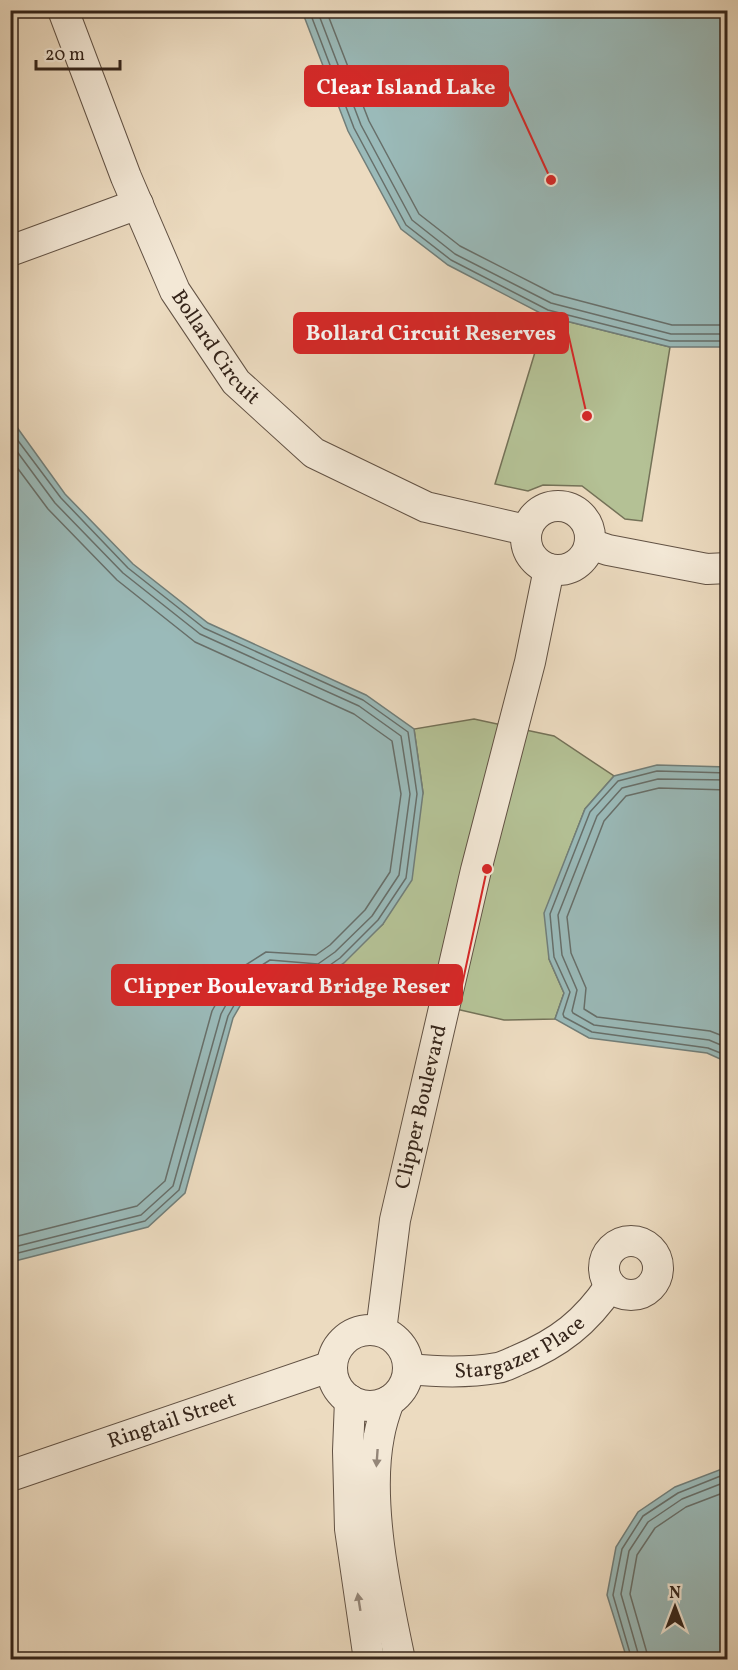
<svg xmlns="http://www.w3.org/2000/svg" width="738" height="1670" viewBox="0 0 738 1670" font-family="Vollkorn,serif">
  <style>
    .green { fill: #b4c195; stroke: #747258; stroke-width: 1.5 }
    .water { fill: #9abab9; stroke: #717e79; stroke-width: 1.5 }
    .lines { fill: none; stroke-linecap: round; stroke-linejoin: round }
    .shore { stroke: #676f6a; stroke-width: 1.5 }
    .minor-casing { stroke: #625244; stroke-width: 32 }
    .minor { stroke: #f3e8d6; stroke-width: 30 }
    .oneway { fill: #948678 }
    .labels { text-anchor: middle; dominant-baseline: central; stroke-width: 4.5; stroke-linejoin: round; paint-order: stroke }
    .street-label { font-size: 21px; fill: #34241a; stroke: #f3e8d6 }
    .leader { fill: none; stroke: #d62828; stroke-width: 2 }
    .callout-dot { fill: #d62828; stroke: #f3e8d6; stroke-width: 2 }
    .callout { fill: #d62828; stroke: #d62828; stroke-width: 2 }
    .callout-label { font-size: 22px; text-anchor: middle; font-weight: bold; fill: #fff }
  </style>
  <rect width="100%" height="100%" fill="#ecdbc0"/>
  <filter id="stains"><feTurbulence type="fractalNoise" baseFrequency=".00333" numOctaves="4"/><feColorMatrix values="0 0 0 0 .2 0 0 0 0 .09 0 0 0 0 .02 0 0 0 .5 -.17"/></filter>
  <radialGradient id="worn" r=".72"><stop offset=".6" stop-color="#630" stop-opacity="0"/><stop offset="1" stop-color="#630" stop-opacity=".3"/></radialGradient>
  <g class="green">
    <path d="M546 316 670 347 642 521 625 519 582 486 543 485 528 491 495 484Z"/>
    <path d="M474 719 554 736 614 776 585 809 566 858 549 959 564 993 555 1019 504 1020 321 978 383 924 423 793 414 729Z"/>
  </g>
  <g class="water">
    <path d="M302 11H727V347H670L546 316 448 265 401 229 348 131Z"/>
    <path d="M11 419 65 494 133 564 208 623 366 695 414 729 423 793 412 880 383 924 344 963 321 978 272 974 251 987 233 1018 185 1193 148 1227 11 1262Z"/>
    <path d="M657 765 727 767V1062L707 1053 589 1038 555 1019 564 993 549 959 544 913 585 809 614 776Z"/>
    <path d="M727 1467V1659H627L607 1595 616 1547 638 1512 675 1487Z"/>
  </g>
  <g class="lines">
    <g class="shore">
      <path d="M309 10 354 128 406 225 451 260 548 310 670 341H728"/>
      <path d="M317 10 361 125 412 220 455 254 551 303 671 334H728"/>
      <path d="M326 10 369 121 419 214 460 246 554 294 672 325H728"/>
      <path d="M10 430 61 498 128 568 204 628 363 700 408 732 417 794 406 878 378 920 340 958 320 972 271 968 246 984 228 1016 179 1190 145 1221 10 1255"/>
      <path d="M10 442 55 503 123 573 200 634 359 706 401 736 410 794 399 875 372 916 335 952 318 964 270 960 240 979 221 1014 173 1186 141 1215 10 1248"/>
      <path d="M10 458 48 509 117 580 195 642 354 714 392 741 401 794 390 872 365 910 330 945 316 955 266 952 233 973 212 1011 165 1181 137 1206 10 1238"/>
      <path d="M728 773 657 771 618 781 590 812 550 914 554 957 570 992 563 1014 564 1017 592 1032 708 1048 728 1056"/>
      <path d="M728 780 658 779 622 788 597 816 558 915 562 955 577 990 572 1011 573 1013 594 1025 709 1040 728 1048"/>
      <path d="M728 790 659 788 626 796 604 821 567 917 571 953 586 988 584 1009 597 1017 710 1031 728 1038"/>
      <path d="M632 1660 613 1595 622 1549 643 1516 678 1493 728 1473"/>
      <path d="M640 1660 621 1594 629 1551 648 1522 682 1499 728 1481"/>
      <path d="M649 1660 630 1594 637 1555 655 1528 686 1507 728 1491"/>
    </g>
    <g class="minor-casing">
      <g id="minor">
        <path id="s1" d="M63 10 126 177 175 291 236 382 314 453 426 507 526 530"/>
        <path d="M10 251 138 204"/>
        <circle cx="558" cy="538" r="32"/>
        <path d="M590 544 608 550 707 569 728 568"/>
        <circle cx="631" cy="1268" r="27"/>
        <circle cx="370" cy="1368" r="38"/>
        <path id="s2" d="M381 1331 395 1220 476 870 530 662 549 569"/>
        <path id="s3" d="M409 1369C438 1372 467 1373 497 1368 504 1367 511 1363 518 1360 559 1343 586 1322 610 1286"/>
        <path d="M350 1400 348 1451 350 1529 369 1660"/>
        <path d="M389 1401C385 1412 381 1424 379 1436 366 1502 386 1594 400 1660"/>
        <path id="s4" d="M10 1476 332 1366"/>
      </g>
    </g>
    <use href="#minor" class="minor"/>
  </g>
  <defs><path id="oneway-solid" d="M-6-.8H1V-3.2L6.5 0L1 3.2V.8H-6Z" transform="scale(1.5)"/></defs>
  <g class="oneway">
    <use href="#oneway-solid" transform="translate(377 1458) rotate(94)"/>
    <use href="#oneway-solid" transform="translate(359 1602) rotate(-99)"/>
  </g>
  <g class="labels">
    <g class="street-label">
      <text stroke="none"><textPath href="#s1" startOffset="372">Bollard Circuit</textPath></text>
      <text stroke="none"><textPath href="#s2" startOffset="228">Clipper Boulevard</textPath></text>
      <text stroke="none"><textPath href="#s3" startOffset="116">Stargazer Place</textPath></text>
      <text stroke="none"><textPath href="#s4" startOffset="171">Ringtail Street</textPath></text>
    </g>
  </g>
  <path class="leader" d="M551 180L508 86M587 416L568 333M487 869L462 985"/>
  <g class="callout-dot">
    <circle cx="551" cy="180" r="6"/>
    <circle cx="587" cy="416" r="6"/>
    <circle cx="487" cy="869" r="6"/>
  </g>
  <g class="callout">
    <rect x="305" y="66" width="203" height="40" rx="6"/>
    <rect x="294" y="313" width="274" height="40" rx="6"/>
    <rect x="112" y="965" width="350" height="40" rx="6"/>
  </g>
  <g class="callout-label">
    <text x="406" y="94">Clear Island Lake</text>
    <text x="431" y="340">Bollard Circuit Reserves</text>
    <text x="287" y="993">Clipper Boulevard Bridge Reser</text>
  </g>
  <rect width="738" height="1670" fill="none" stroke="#ecdbc0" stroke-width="36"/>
  <rect x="12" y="12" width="714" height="1646" fill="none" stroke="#34241a" stroke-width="3"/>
  <rect x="18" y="18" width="702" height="1634" fill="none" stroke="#34241a" stroke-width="1.5"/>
  <g transform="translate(675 1607)" stroke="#f3e8d6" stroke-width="4.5" paint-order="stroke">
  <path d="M0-4.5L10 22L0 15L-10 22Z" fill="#34241a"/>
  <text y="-9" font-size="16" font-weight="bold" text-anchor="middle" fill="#34241a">N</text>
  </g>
  <path d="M36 60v9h84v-9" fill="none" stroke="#34241a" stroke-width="3"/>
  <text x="45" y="60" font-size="18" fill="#34241a" stroke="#f3e8d6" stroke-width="4.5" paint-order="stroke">20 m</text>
  <rect width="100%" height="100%" filter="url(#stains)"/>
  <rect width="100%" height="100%" fill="url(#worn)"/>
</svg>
